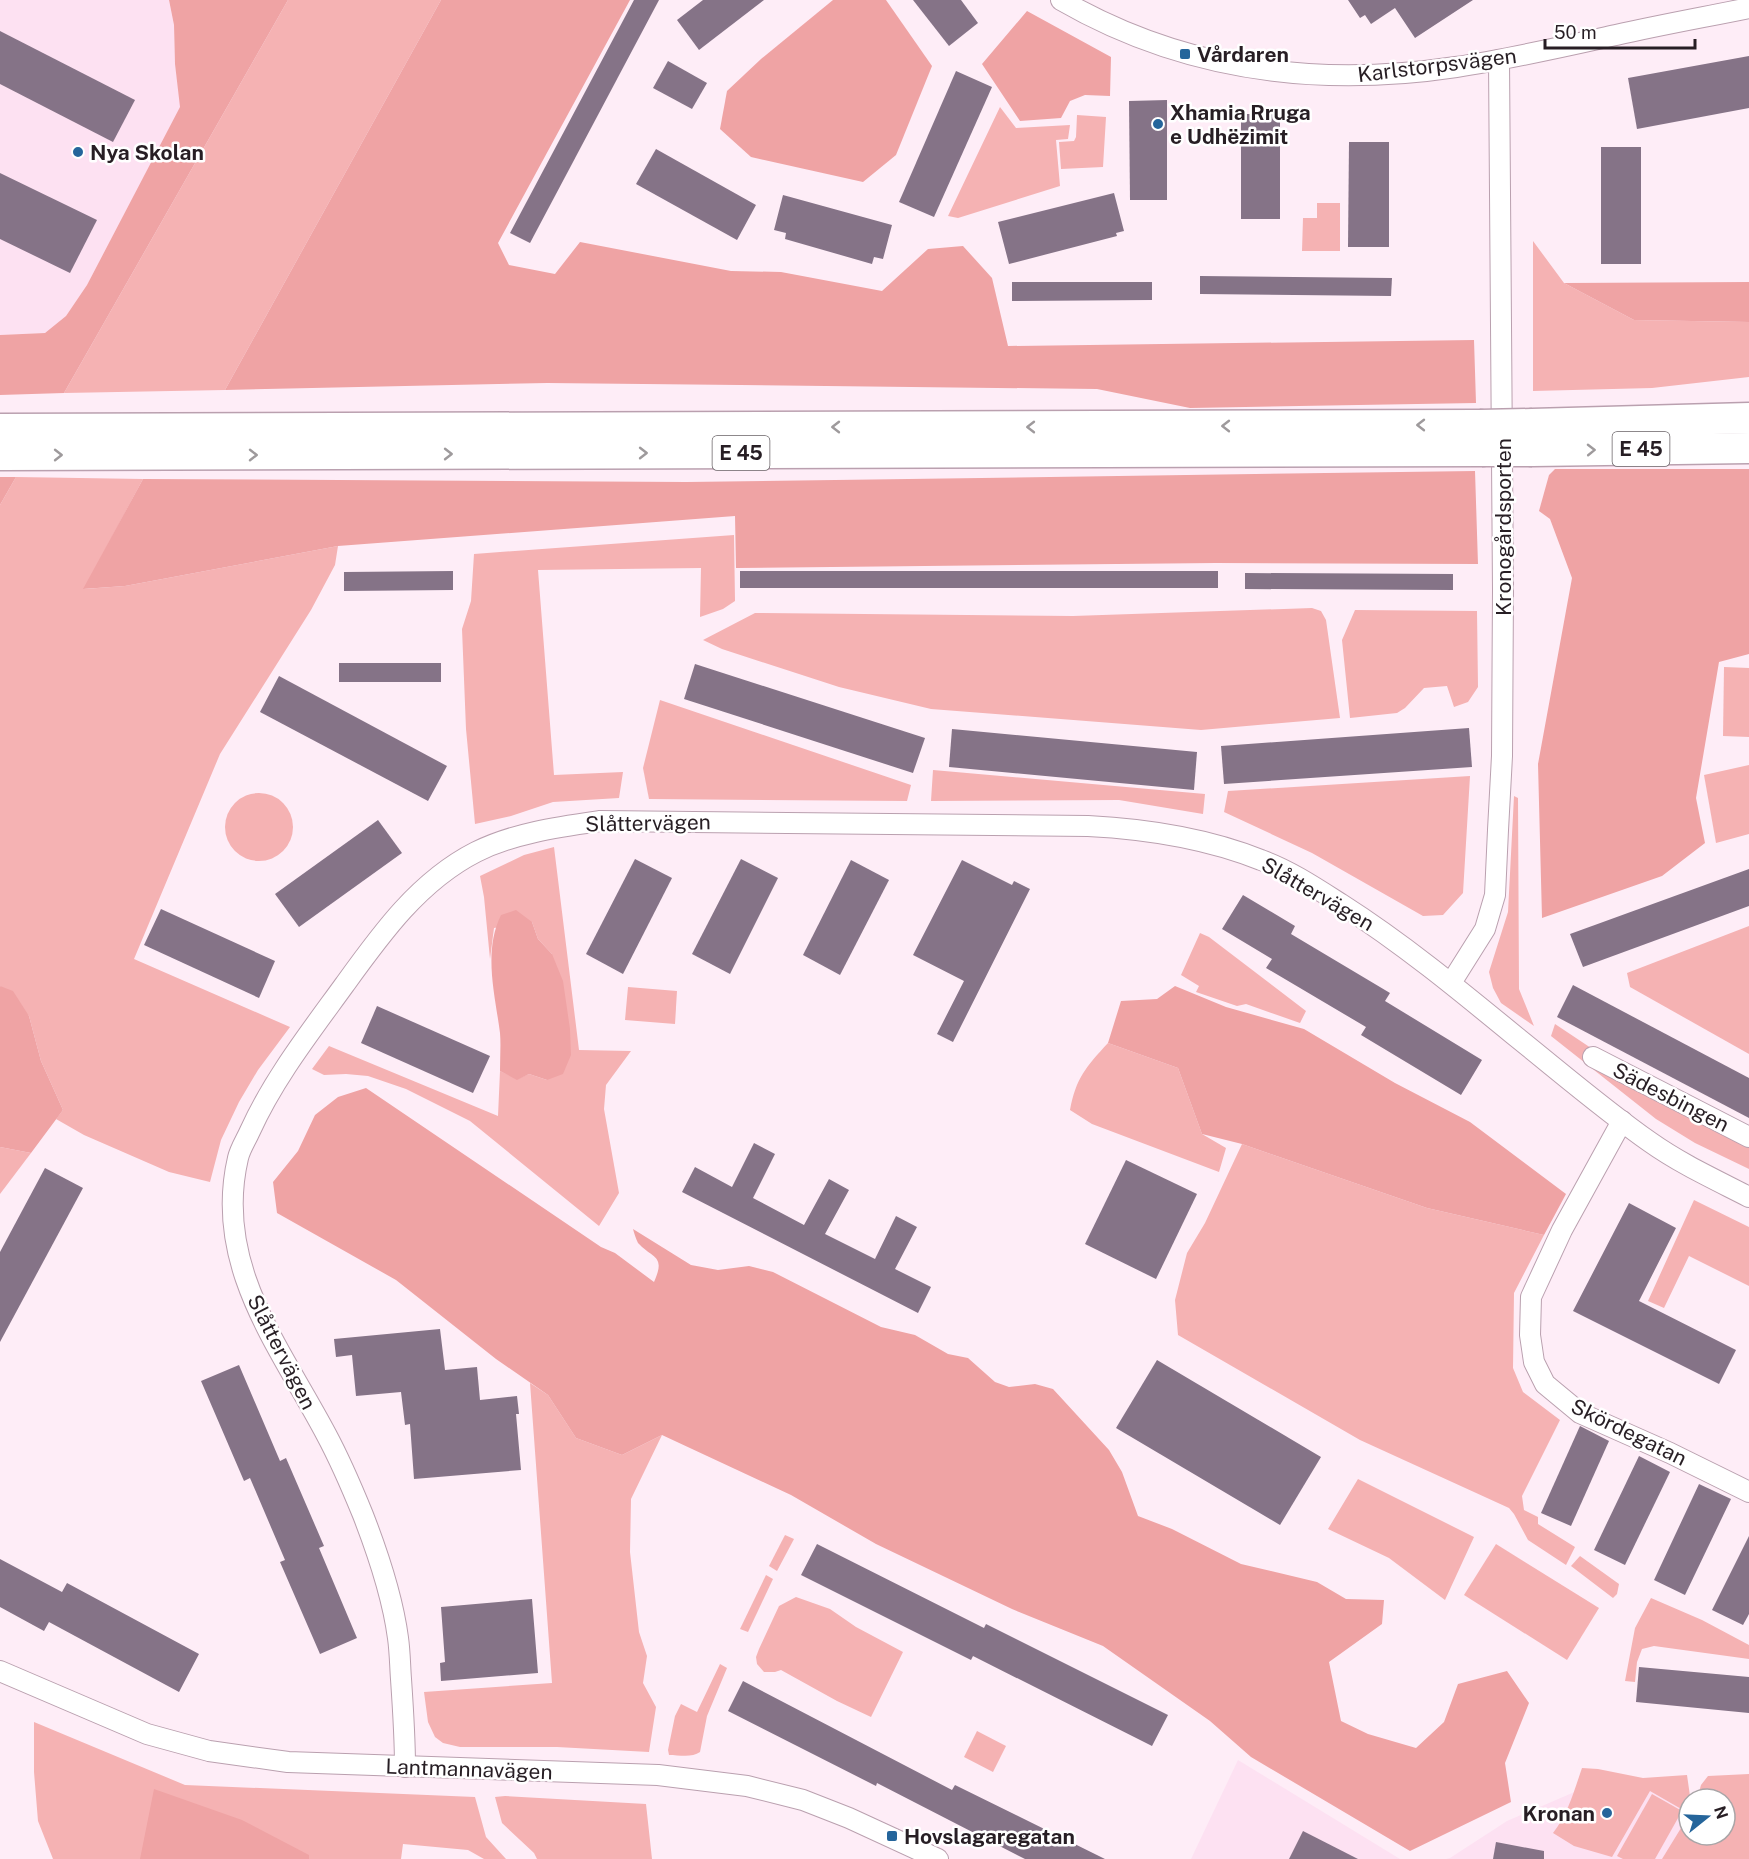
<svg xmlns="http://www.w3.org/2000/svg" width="1749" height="1859" viewBox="0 0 1749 1859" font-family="'Public Sans',sans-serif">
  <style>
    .built { fill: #fde1f2 }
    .green { fill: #f5b2b3 }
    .forest { fill: #efa3a4 }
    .building { fill: #857387 }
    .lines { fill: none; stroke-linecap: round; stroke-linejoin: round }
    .minor-casing { stroke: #baa0af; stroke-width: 22 }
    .highway-casing { stroke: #baa0af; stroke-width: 33 }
    .minor { stroke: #fff; stroke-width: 20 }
    .highway { stroke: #fff; stroke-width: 30 }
    .highway-bridge-casing { stroke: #baa0af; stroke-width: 33; stroke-linecap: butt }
    .highway-bridge { stroke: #fff; stroke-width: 30 }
    .oneway { stroke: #9e9a9c }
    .poi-dot { fill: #25659b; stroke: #fff; stroke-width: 2 }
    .labels { text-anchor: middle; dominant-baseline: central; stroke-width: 5; stroke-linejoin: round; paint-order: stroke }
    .shield { fill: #fff; stroke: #686266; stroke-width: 1.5 }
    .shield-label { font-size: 20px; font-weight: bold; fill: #271e24 }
    .poi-label { font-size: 21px; font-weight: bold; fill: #271e24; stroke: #fff; text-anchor: start }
    .street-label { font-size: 21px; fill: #271e24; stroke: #fff }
  </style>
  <rect width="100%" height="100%" fill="#feedf7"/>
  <g class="built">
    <path d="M0 0H169L174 25 175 64 181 106 87 285 66 316 45 333 0 335Z"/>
    <path d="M1238 1760 1400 1859H1191Z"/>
    <path d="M1600 1781 1708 1799H1689V1835H1725L1749 1859H1446L1450 1858 1507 1821Z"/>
  </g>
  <g class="green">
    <path d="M288 0H441L225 390 64 393Z"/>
    <path d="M1000 107 1016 128 1070 125 1068 139 1056 140 1060 186 958 218 948 216Z"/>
    <path d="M1077 115 1106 117 1103 167 1061 169 1059 142 1074 141 1076 137Z"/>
    <path d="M1317 203H1340V251H1302L1303 218H1317Z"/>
    <path d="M1533 241 1564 283 1634 320 1749 322V377L1652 388 1533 391Z"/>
    <path d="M16 477 143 479 84 589 125 586 338 546 335 565 311 610 220 754 134 959 290 1027 258 1070 239 1102 221 1140 210 1182 169 1172 84 1135 56 1119 63 1110 41 1061 29 1016 0 986V505Z"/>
    <path d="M734 535 735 601 723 609 700 617 701 568 538 570 554 775 623 772 619 798 553 802 511 816 475 824 466 729 462 629 471 601 474 554Z"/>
    <path d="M1312 608 1321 611 1326 620 1340 718 1201 730 931 709 839 687 722 649 703 640 755 613 1073 616Z"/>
    <path d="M1355 610 1477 611 1478 687 1468 702 1454 707 1447 686 1424 688 1405 708 1397 713 1350 718 1342 640Z"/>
    <path d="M1724 667 1749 668V737L1723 736Z"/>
    <path d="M660 700 911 785 907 801 649 799 643 768Z"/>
    <path d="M1749 765V834L1716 843 1704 775Z"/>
    <path d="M933 770 1205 794 1203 814 1119 800 931 801Z"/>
    <path d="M1470 776 1463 893 1443 915 1423 916 1312 853 1224 812 1228 791Z"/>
    <circle cx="259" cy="827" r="34"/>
    <path d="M1514 796 1518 798 1519 989 1534 1026 1501 1003 1493 988 1489 972 1508 912Z"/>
    <path d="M554 847 579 1050 631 1051 606 1085 604 1109 619 1193 599 1226 470 1121 406 1089 368 1076 346 1074 324 1075 312 1069 329 1046 498 1116 500 1071 517 1079 529 1074 547 1080 552 954 538 939 532 922 494 928 490 959 484 897 480 876 524 855Z"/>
    <path d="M1749 926V1054L1630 987 1627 973Z"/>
    <path d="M1200 933 1209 937 1306 1011 1300 1023 1246 1004 1237 1006 1196 992 1199 986 1181 975Z"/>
    <path d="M628 987 677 991 675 1024 625 1020Z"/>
    <path d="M1555 1024 1684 1110 1749 1144V1169L1695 1143 1656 1119 1551 1036Z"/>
    <path d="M1108 1043 1178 1068 1202 1134 1226 1148 1219 1172 1092 1124 1070 1110C1076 1078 1086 1067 1108 1043Z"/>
    <path d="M1242 1144 1427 1208 1544 1235 1514 1293 1513 1368 1523 1392 1560 1420 1522 1496 1524 1510 1538 1517V1524L1575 1547 1566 1565 1528 1540 1514 1514 1509 1508 1360 1440 1178 1335 1175 1300 1187 1253 1205 1223Z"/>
    <path d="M0 1147 31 1153 0 1194Z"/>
    <path d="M1694 1200 1749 1227V1286L1689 1256 1664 1308 1648 1301Z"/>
    <path d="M530 1383 548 1395 576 1438 622 1455 662 1435 631 1499 630 1552 639 1632 647 1656 643 1683 656 1707 649 1752 557 1747H460L443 1743 435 1737 428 1722 424 1692 552 1683Z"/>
    <path d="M1358 1479 1474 1537 1445 1600 1389 1558 1328 1529Z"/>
    <path d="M785 1535 794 1539 777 1571 769 1566Z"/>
    <path d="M1496 1544 1599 1608 1567 1660 1464 1595Z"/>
    <path d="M1580 1556 1619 1584 1617 1594 1613 1598 1571 1566Z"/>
    <path d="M766 1575 773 1579 748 1632 740 1629Z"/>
    <path d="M796 1597 830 1609 856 1627 903 1652 871 1717 837 1701 781 1670 775 1672H764L757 1664 756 1657 759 1649 779 1606Z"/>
    <path d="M1651 1598 1702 1620 1749 1645V1659L1654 1646 1642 1649 1637 1662 1635 1682 1625 1681 1635 1628Z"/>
    <path d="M720 1664 727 1668 707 1716 700 1752C692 1758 679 1755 669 1755L668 1750 675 1716 681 1704 697 1712Z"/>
    <path d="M34 1722 185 1785 475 1797 486 1837 506 1859H484L468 1850 403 1844 401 1859H53L38 1821 34 1772Z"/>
    <path d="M977 1731 1006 1746 993 1772 964 1757Z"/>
    <path d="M1582 1768 1598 1769 1643 1778 1687 1775 1690 1796 1683 1810 1650 1791 1612 1857 1574 1846 1553 1833C1568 1814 1574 1791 1582 1768Z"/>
    <path d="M1749 1774V1859H1662L1689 1815V1835H1725V1799H1697L1701 1785 1708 1776Z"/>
    <path d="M1652 1794 1682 1811 1655 1859H1623L1617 1856Z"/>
    <path d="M505 1796 646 1804 652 1859H537L534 1853 502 1823 495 1797Z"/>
  </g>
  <g class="forest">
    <path d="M169 0H288L64 393 0 395V335L45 333 66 316 87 285 180 107 175 64 174 25Z"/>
    <path d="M441 0H630L498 243 509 265 555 274 580 242 731 271 781 272 882 291 928 249 963 246 992 278 1008 346 1474 340 1476 403 1190 408 1097 389 547 383 225 390Z"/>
    <path d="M833 0H886L932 66 896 155 863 182 751 157 720 129 727 91 761 59Z"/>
    <path d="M1027 11 1111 57 1110 96 1085 95 1070 101 1061 118 1020 121 982 64Z"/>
    <path d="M1749 282V322L1634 320 1564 283Z"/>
    <path d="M1555 469H1749V654L1719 662 1696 798 1705 843 1662 876 1542 918 1538 764 1572 578 1550 519 1539 511 1549 475Z"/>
    <path d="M1475 471 1478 564 1216 563 736 568 735 516 338 546 125 586 83 589 143 479 687 482Z"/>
    <path d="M0 477H16L0 505Z"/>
    <path d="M516 910 532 922 538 939 552 954 563 981 570 1029 571 1055 563 1074 547 1080 529 1074 517 1080 500 1071C500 1058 501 1045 500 1033 495 994 483 952 501 915Z"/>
    <path d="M0 986 13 991 29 1016 41 1061 63 1110 31 1153 0 1147Z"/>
    <path d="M1175 986 1226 1007 1304 1029 1395 1083 1470 1122 1566 1194 1544 1235 1427 1208 1242 1144 1202 1134 1178 1068 1108 1043 1121 1001 1157 999Z"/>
    <path d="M366 1088 601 1247 615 1253 654 1282C666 1255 653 1259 638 1243 636 1239 634 1233 633 1229L691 1265 718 1270 749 1266 773 1272 881 1327 915 1335 948 1354 968 1358 995 1382 1009 1387 1035 1384 1053 1389 1109 1450 1122 1472 1138 1516 1172 1529 1241 1564 1317 1582 1346 1599 1384 1600 1382 1624 1329 1662 1341 1721 1368 1734 1416 1748 1444 1722 1458 1684 1507 1671 1529 1703 1505 1763 1511 1802 1410 1851 1251 1757 1210 1721 1103 1646 1012 1609 876 1544 791 1495 662 1435 622 1455 576 1438 548 1395 496 1359 396 1280 277 1213 273 1182 298 1151 315 1115 338 1097Z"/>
    <path d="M154 1789 242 1820 309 1855V1859H140Z"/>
  </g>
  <g class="building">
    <path d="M634 0H659L530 243 510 233Z"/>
    <path d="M703 0H764L699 50 677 20Z"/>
    <path d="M913 0H961L978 23 949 46Z"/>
    <path d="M1348 0H1473L1415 38 1395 8 1371 24 1365 15 1360 18Z"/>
    <path d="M0 31 135 100 113 142 0 84Z"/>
    <path d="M1749 56V108L1637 129 1628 78Z"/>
    <path d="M668 61 707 83 692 109 653 88Z"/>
    <path d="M956 71 992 87 934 217 899 202Z"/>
    <path d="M1167 100V200H1130L1129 101Z"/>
    <rect x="1241" y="114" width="39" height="105"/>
    <path d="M1349 142H1389V247H1348Z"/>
    <rect x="1601" y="147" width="40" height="117"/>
    <path d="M656 149 756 205 737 240 636 184Z"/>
    <path d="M0 173 97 220 70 273 0 239Z"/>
    <path d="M1114 193 1124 231 1116 233 1117 236 1009 264 998 222Z"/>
    <path d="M783 195 892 225 883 259 874 257 872 264 785 239 786 233 774 230Z"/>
    <path d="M1200 276 1392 278 1391 296 1200 294Z"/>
    <path d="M1012 282H1152V300L1012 301Z"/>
    <path d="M453 571V590L344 591V572Z"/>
    <rect x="740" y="571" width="478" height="17"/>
    <path d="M1245 573 1453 574V590L1245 589Z"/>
    <rect x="339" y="663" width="102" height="19"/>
    <path d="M695 664 925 738 913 773 684 699Z"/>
    <path d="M279 676 447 766 428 801 260 712Z"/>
    <path d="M1469 728 1472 767 1224 784 1221 746Z"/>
    <path d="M952 729 1197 752 1194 790 949 767Z"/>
    <path d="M378 820 402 853 299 927 275 894Z"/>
    <path d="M635 859 672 878 623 974 586 954Z"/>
    <path d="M741 859 778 878 730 974 692 954Z"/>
    <path d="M851 860 889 880 840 975 803 955Z"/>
    <path d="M962 860 1012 885 1014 881 1030 889 953 1042 937 1034 964 981 913 955Z"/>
    <path d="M1749 869V906L1583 967 1570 934Z"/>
    <path d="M1243 895 1295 926 1291 934 1390 993 1385 1001 1482 1060 1461 1095 1361 1035 1366 1027 1266 968 1272 959 1222 929Z"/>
    <path d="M161 909 275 961 259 998 144 945Z"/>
    <path d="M1573 985 1749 1078V1118L1557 1017Z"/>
    <path d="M377 1006 490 1056 473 1093 361 1043Z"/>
    <path d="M754 1143 775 1154 753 1198 804 1225 829 1179 849 1190 825 1234 875 1259 896 1216 917 1227 895 1269 931 1287 918 1313 682 1192 695 1167 732 1187Z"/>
    <path d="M1126 1160 1197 1194 1156 1279 1085 1244Z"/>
    <path d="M45 1168 83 1188 0 1342V1252Z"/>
    <path d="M1629 1203 1676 1228 1639 1301 1736 1350 1719 1384 1573 1311Z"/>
    <path d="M440 1329 445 1370 477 1367 480 1400 517 1396 519 1414H516L521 1470 414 1479 410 1424 405 1425 401 1392 356 1396 352 1355 336 1357 334 1339Z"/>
    <path d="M1157 1360 1321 1457 1280 1525 1116 1428Z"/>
    <path d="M239 1365 280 1461 286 1458 324 1546 319 1548 357 1638 320 1654 280 1562 285 1560 250 1478 244 1481 201 1381Z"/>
    <path d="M1580 1426 1609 1441 1571 1526 1541 1513Z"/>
    <path d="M1639 1456 1670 1472 1625 1565 1594 1550Z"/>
    <path d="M1699 1484 1731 1499 1685 1595 1654 1580Z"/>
    <path d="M1749 1536V1614L1743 1625 1712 1610Z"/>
    <path d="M817 1544 984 1628 986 1624 1168 1715 1152 1746 973 1656 971 1660 801 1575Z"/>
    <path d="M0 1559 62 1592 67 1583 199 1654 179 1692 49 1622 44 1631 0 1607Z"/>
    <path d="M532 1599 538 1673 441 1681 440 1663 445 1662 441 1607Z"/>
    <path d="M1639 1667 1749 1677V1713L1636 1702Z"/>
    <path d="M743 1681 952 1790 955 1785 1105 1859H1025L877 1783 876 1786 728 1711Z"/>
    <path d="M1303 1831 1358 1859H1289Z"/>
    <path d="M1496 1842 1544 1851V1859H1493Z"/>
  </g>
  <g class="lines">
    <g class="minor-casing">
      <g id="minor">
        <path d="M1061 0C1184 71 1316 88 1456 67 1510 59 1562 47 1616 35 1660 25 1705 17 1749 8"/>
        <path d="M1451 983 1485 929 1495 895 1498 830 1502 756 1503 590 1499 60"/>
        <path d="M1593 1057 1749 1137"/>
        <path d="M1622 1121 1562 1230 1531 1297 1530 1335 1534 1362 1545 1384 1580 1413 1670 1453 1749 1492"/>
        <path d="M0 1671 147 1734 209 1751 288 1762 658 1775 747 1786 803 1800 849 1818 938 1859"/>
        <path d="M405 1767C405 1738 403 1708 401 1679 400 1666 400 1652 398 1638 393 1600 377 1551 363 1515 352 1488 340 1460 326 1434 280 1347 213 1265 238 1158 240 1149 246 1140 250 1131 274 1078 311 1031 345 984 381 934 419 881 476 852 514 833 558 827 600 821L1088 826C1147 829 1206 838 1261 860 1289 870 1316 888 1341 904 1402 943 1458 989 1514 1035 1559 1071 1603 1109 1650 1142 1681 1164 1716 1180 1749 1197"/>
      </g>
    </g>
    <g class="highway-casing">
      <g id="highway">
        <path d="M1532 424 1749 418"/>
        <path d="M0 429 1480 425"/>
        <path d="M1532 451 1749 448"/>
        <path d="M0 455 1482 451"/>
      </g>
    </g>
    <use href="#minor" class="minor"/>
    <use href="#highway" class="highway"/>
    <g class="highway-bridge-casing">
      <g id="highway-bridge">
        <path d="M1480 425 1532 424"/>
        <path d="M1482 451H1532"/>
      </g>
    </g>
    <use href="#highway-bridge" class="highway-bridge"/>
  </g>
  <defs><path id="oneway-chevron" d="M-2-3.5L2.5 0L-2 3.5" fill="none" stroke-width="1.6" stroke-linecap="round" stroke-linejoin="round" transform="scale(1.5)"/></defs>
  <g class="oneway">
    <use href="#oneway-chevron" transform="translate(1421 425) rotate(180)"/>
    <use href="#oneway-chevron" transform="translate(1226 426) rotate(180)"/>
    <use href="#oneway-chevron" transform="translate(836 427) rotate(180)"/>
    <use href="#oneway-chevron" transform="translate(1031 427) rotate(180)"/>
    <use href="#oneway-chevron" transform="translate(1591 450) rotate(-1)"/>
    <use href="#oneway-chevron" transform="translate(643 453)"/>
    <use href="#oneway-chevron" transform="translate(448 454)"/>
    <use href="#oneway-chevron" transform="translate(58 455)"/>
    <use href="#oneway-chevron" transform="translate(253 455)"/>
  </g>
  <g class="poi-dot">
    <rect x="1179" y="48" width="12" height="12" rx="3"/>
    <circle cx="1158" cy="124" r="6"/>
    <circle cx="78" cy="152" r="6"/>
    <circle cx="1607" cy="1813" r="6"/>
    <rect x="886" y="1830" width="12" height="12" rx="3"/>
  </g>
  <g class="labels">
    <g class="shield">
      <rect x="1612.5" y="432" width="57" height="34" rx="4.5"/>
      <rect x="712.5" y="436" width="57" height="34" rx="4.5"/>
    </g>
    <g class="shield-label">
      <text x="1641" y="449">E 45</text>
      <text x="741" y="453">E 45</text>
    </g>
    <g class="poi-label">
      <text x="1197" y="54">Vårdaren</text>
      <text x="1170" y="112">Xhamia Rruga<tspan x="1170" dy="24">e Udhëzimit</tspan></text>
      <text x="90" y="152">Nya Skolan</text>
      <text x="1595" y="1813" text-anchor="end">Kronan</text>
      <text x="904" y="1836">Hovslagaregatan</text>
    </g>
    <g class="street-label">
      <text transform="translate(1437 65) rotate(-7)">Karlstorpsvägen</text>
      <text transform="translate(1503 527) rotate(-90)">Kronogårdsporten</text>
      <text transform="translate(648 823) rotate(-1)">Slåttervägen</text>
      <text transform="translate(1318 894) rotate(30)">Slåttervägen</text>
      <text transform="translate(1671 1097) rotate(27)">Sädesbingen</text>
      <text transform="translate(282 1352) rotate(63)">Slåttervägen</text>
      <text transform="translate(1629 1432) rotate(26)">Skördegatan</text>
      <text transform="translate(469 1769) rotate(2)">Lantmannavägen</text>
    </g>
  </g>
  <g transform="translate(1707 1817) rotate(72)"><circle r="28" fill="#ffffff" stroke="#a9a5a7" stroke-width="1.5"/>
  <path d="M0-4.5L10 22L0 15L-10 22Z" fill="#25659b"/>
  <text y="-9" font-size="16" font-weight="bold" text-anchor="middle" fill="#271e24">N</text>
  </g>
  <path d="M1545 39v9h150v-9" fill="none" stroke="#271e24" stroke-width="3"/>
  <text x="1554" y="39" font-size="18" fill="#271e24" stroke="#ffffff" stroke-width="4.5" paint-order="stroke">50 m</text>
</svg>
